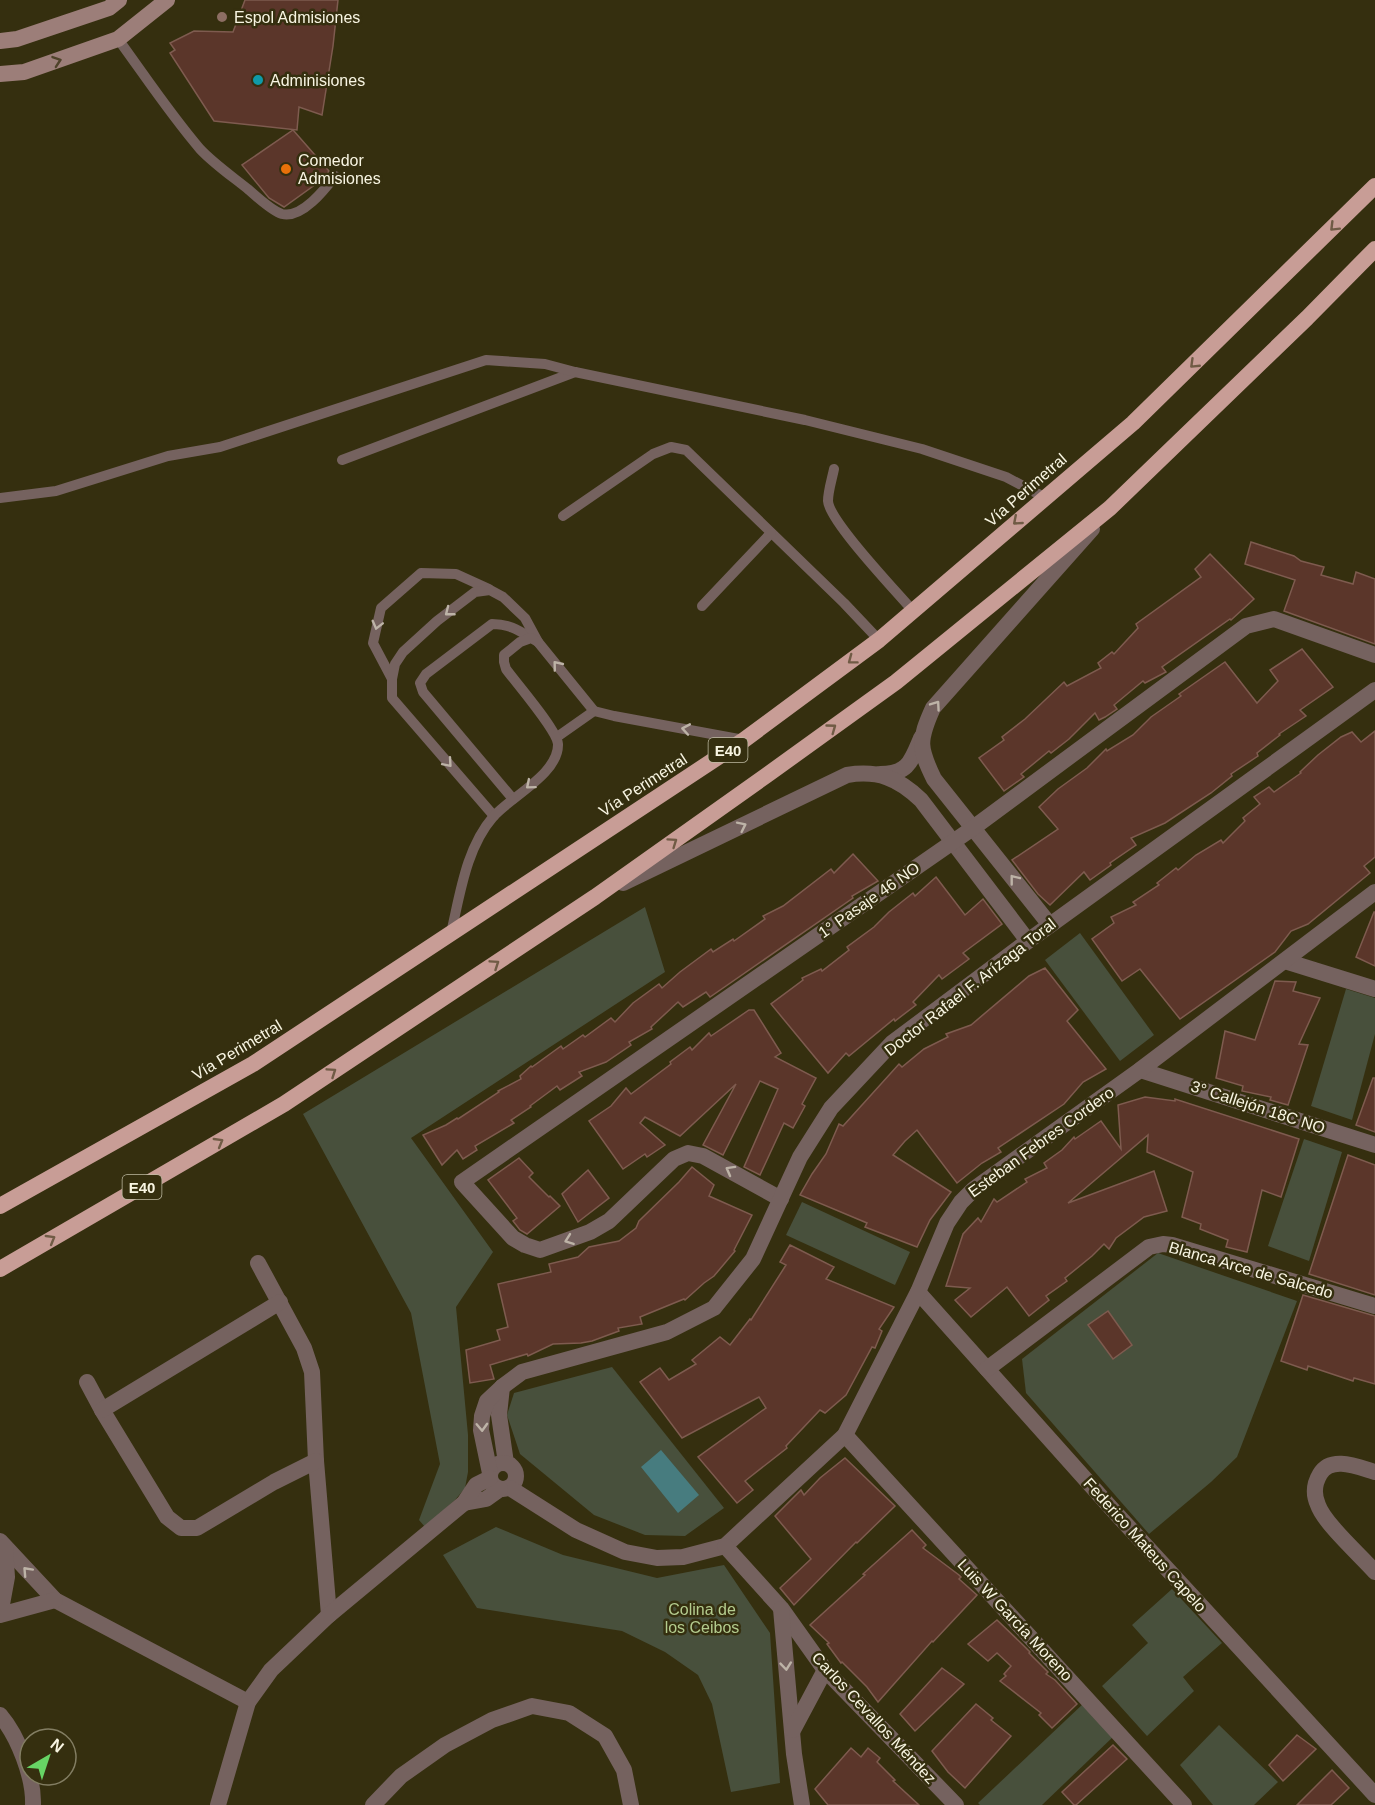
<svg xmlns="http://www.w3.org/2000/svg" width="1375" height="1805" viewBox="0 0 1375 1805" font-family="Helvetica,sans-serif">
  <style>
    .green { fill: #48503c }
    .water { fill: #477c7f }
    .building { fill: #5b362a; stroke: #7e5b4f; stroke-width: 1.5 }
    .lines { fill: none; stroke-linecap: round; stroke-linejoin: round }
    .service { stroke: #75625f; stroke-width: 10 }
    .minor { stroke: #75625f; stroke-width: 16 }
    .secondary { stroke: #9c7e79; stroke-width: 16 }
    .trunk { stroke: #c89d96; stroke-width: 16 }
    .oneway { stroke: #4f432a }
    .oneway2 { stroke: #705b45 }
    .oneway3 { stroke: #bdb3a7 }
    .education-dot { fill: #8d6e63; stroke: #352f0f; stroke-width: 2 }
    .culture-dot { fill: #0f9aa8; stroke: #352f0f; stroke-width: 2 }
    .food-dot { fill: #e8710a; stroke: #352f0f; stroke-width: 2 }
    .labels { text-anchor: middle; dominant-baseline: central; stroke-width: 5; stroke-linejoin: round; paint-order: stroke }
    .shield { fill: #352f0f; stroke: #bebaa3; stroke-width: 1.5 }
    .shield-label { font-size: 15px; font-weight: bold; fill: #f8f5e2 }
    .poi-label { font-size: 16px; fill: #f8f5e2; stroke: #352f0f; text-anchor: start }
    .street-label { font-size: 16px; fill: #f8f5e2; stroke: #352f0f }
    .park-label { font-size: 16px; fill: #b4cc8f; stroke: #352f0f }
  </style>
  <rect width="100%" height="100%" fill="#352f0f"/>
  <g class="green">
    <path d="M645 907 665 972 411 1138 493 1252 456 1307 468 1435V1472L465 1488 455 1500 425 1527 419 1520 440 1464 411 1313 303 1114Z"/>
    <path d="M1080 933 1154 1035 1120 1061 1045 960Z"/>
    <path d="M1346 989 1375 998V1034L1352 1120 1311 1106Z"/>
    <path d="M1304 1139 1342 1152 1309 1261 1268 1246Z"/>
    <path d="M802 1202 910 1252 895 1285 786 1235Z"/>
    <path d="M1158 1253 1297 1301 1237 1457 1211 1482 1149 1534 1026 1393 1022 1359Z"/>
    <path d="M612 1367 724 1508 685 1536 645 1535 594 1515 520 1454 507 1415 514 1393Z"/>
    <path d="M496 1527 563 1555 657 1578 724 1565 770 1633 780 1783 731 1792 712 1704 698 1675 665 1652 622 1631 477 1608 443 1555Z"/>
    <path d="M1172 1589 1222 1643 1183 1677 1194 1691 1147 1736 1102 1686 1148 1643 1132 1625Z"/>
    <path d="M1084 1703 1115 1735 1042 1805H980L978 1803Z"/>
    <path d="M1219 1725 1278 1782 1254 1805H1213L1180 1765Z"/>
  </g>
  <path class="water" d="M661 1450 699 1495 678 1513 641 1467Z"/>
  <g class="building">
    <path d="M245 0H338L333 46 322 115 299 107 297 130 214 121 170 53 175 50 170 43 194 31 233 32Z"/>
    <path d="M293 130 329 171 323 179 284 207 269 198 242 165Z"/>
    <path d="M1251 542 1294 556 1301 561 1324 567 1321 575 1353 584 1356 572 1375 579V644L1284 611 1295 580 1245 564Z"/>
    <path d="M1210 554 1254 599 1231 620 1230 619 1162 667 1166 672 1145 683 1143 681 1114 705 1117 709 1105 717 1099 720 1095 713 1069 739 1051 753 1049 751 1021 774 1024 777 1004 791 979 758 1004 740 1002 737 1025 719 1064 682 1067 686 1101 668 1098 663 1112 652 1114 654 1138 628 1136 624 1201 577 1195 569Z"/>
    <path d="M1302 649 1333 687 1300 710 1306 716 1279 734 1280 735 1257 753 1258 756 1231 774 1232 776 1211 793 1165 823 1131 838 1136 845 1110 863 1111 865 1090 880 1084 872 1050 905 1038 894 1012 860 1058 829 1039 807 1058 789 1087 768 1106 749 1107 751 1133 735 1151 717 1181 696 1179 694 1225 662 1257 703 1278 681 1270 670Z"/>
    <path d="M1375 731V857L1364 866 1370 873 1308 924 1291 931 1275 952 1180 1019 1140 969 1122 981 1092 939 1114 923 1111 917 1136 905 1133 902 1159 885 1157 883 1176 868 1178 870 1196 855 1221 840 1223 843 1245 821 1243 818 1260 804 1254 797 1269 787 1274 792 1301 773 1300 772 1318 755 1341 737 1352 732 1361 742Z"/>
    <path d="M853 854 878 881 852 896 853 898 710 997 706 992 683 1007 678 1002 651 1027 652 1029 629 1042 631 1045 606 1062 579 1072 582 1076 560 1090 557 1086 530 1106 531 1107 511 1120 514 1123 475 1146 477 1150 463 1159 457 1150 442 1165 423 1135 446 1125 457 1118 458 1119 499 1092 498 1091 521 1079 520 1076 531 1066 532 1067 561 1046 563 1049 583 1035 585 1037 611 1018 615 1022 633 1003 659 984 662 988 680 972 711 949 713 952 733 939 734 941 765 919 763 916 783 906 831 869 834 873Z"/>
    <path d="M936 877 965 915 983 899 1002 924 963 953 969 959 942 979 939 975 913 1002 916 1005 895 1021 894 1019 849 1056 846 1053 828 1073 771 1004 803 980 802 978 821 969 822 971 849 950 847 947 874 927 889 912 913 893 915 896Z"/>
    <path d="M1374 912H1375V966L1356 957Z"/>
    <path d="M1045 968 1078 1010 1067 1021 1106 1069 1083 1082 1064 1104 998 1148 1001 1152 982 1163 957 1183 917 1130 905 1141 893 1155 951 1192 930 1220 917 1247 865 1227 867 1223 800 1195 812 1174 826 1154 839 1124 843 1126 899 1064 902 1067 924 1049 948 1037 946 1034 971 1025 1029 976Z"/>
    <path d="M1275 981 1296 982 1293 991 1320 998 1299 1044 1308 1045 1288 1105 1270 1100 1271 1097 1242 1091 1243 1086 1216 1078 1225 1031 1255 1040Z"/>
    <path d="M749 1010H754L781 1053 775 1057 816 1078 802 1104 805 1106 793 1128 784 1123 760 1175 744 1167 778 1089 760 1081 723 1155 703 1145 736 1084 680 1136 645 1117 640 1123 665 1145 647 1157 645 1154 623 1169 589 1121 611 1106 626 1088 631 1094 671 1064 670 1062 690 1047 692 1050 709 1033 711 1036Z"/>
    <path d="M1373 1078H1375V1132L1356 1125Z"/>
    <path d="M1145 1097 1175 1101V1099L1299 1139 1281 1197 1262 1190 1247 1252 1226 1247 1228 1240 1200 1229 1201 1224 1182 1217 1193 1172 1147 1152 1148 1135 1068 1203 1154 1171 1167 1211 1144 1217 1116 1238 1109 1249 1104 1244 1092 1256 1065 1278 1067 1281 1046 1296 1049 1300 1029 1316 1007 1287 971 1317 955 1300 970 1288 946 1286 963 1234 978 1218 981 1222 994 1199 997 1202 1027 1182 1025 1179 1047 1168 1044 1163 1062 1150 1074 1137 1075 1139 1101 1121 1121 1149 1118 1105Z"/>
    <path d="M1348 1155 1375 1165V1295L1309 1274Z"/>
    <path d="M519 1158 533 1173 529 1177 549 1197 550 1196 560 1206 527 1234 520 1230 513 1221 517 1218 488 1180Z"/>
    <path d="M692 1167 714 1185 709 1196 752 1215 734 1250 735 1251 714 1276 704 1283 685 1300 684 1299 640 1317 642 1324 618 1328 619 1331 592 1341 581 1343 553 1344 528 1356 527 1354 490 1365 494 1379 470 1383 466 1350 500 1340 497 1330 508 1327 498 1284 551 1272 549 1264 578 1257 589 1247 619 1241 636 1228 639 1221 679 1182Z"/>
    <path d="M588 1170 609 1198 578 1222 562 1194Z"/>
    <path d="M790 1245 834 1267 826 1279 894 1307 879 1329 882 1331 875 1348 872 1347 846 1395 825 1413 820 1410 786 1446 787 1448 745 1481 753 1490 737 1503 698 1457 766 1408 759 1397 682 1438 640 1382 660 1368 669 1380 696 1364 692 1360 720 1337 730 1345 750 1319 751 1320 786 1265 780 1262Z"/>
    <path d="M1303 1295 1375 1316V1384L1354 1378 1353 1381 1308 1366 1307 1370 1281 1361Z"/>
    <path d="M1108 1311 1132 1345 1113 1359 1088 1325Z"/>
    <path d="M845 1458 895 1506 857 1543 856 1542 794 1605 780 1588 811 1559 775 1516 801 1490 804 1495 820 1478Z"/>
    <path d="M912 1530 926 1545 923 1548 959 1575 961 1577 959 1579 977 1595 933 1642 932 1641 878 1702 867 1687 842 1662 841 1663 827 1644 829 1643 810 1625 865 1575 863 1574Z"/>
    <path d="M997 1620 1022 1644 1030 1652 1029 1653 1048 1672 1046 1674 1055 1680 1077 1704 1052 1728 1039 1715 1041 1713 1000 1681 1006 1676 1004 1674 1011 1666 997 1653 988 1661 968 1644Z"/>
    <path d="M942 1668 964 1684 915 1731 900 1714Z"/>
    <path d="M976 1704 993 1718 991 1720 1011 1736 965 1788 948 1772 932 1751Z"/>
    <path d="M1297 1735 1316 1749 1283 1781 1269 1765Z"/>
    <path d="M1113 1745 1127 1759 1076 1805H1074L1062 1792Z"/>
    <path d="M851 1748 861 1757 868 1748 880 1758 877 1762 895 1780 893 1781 919 1805H828L815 1789Z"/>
    <path d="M1332 1770 1349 1788 1331 1805H1297Z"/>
  </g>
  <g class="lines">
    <g class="service">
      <path d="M118 39C145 76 170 114 200 149 214 164 233 177 249 190 257 197 272 211 282 214 302 219 325 189 335 176"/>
      <path d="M342 460 575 372"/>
      <path d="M834 469C832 479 828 491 828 501 829 521 897 592 913 611"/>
      <path d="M0 498 56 491 168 456 220 447 486 360 545 364 575 372 805 420 922 449 1006 477 1044 497"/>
      <path d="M563 516 653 454 671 447 686 450 844 603 879 640"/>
      <path d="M702 606 771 533"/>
      <path d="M392 679 373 643 381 608 421 573 456 574 489 589"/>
      <path d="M557 737 594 711"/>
      <path d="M513 799 423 692 420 683 426 674 492 624C508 624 517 629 531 638"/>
      <path d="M494 816 392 698V679L395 664 403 652 437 621 475 592 490 590 503 597 525 618 538 642"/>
      <path d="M451 933C460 895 466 848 493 817 510 797 559 774 558 744 557 730 516 683 506 669L504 662V655L520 642 531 638 538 642 594 711 614 716 744 740"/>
    </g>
    <g class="minor">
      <path d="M880 774C908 774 911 762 921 738"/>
      <path d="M623 883 847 775C878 770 898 778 921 800L1028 941"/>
      <path d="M1050 925 934 779C919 748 918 741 933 708L1092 529"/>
      <path d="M1285 961 1375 989"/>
      <path d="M1140 1070 1375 1145"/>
      <path d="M781 1199 703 1156 688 1153 674 1159 609 1221 590 1232 540 1250 525 1245 513 1238 462 1182 973 828 1246 626 1274 619 1375 655"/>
      <path d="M258 1263 304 1348 312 1372 316 1461 329 1615"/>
      <path d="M918 1292 1112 1509 1375 1795"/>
      <path d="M987 1369 1149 1247 1163 1244 1172 1245 1375 1306"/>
      <path d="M87 1382 102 1410 167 1517 181 1528H197L274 1482 316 1461"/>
      <path d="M502 1387 499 1415 506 1463"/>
      <path d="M102 1410 280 1302"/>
      <path d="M845 1435 1184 1805"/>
      <circle cx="503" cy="1476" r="13"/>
      <path d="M1375 1472C1358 1467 1331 1455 1320 1474 1314 1484 1313 1494 1318 1505 1324 1523 1361 1556 1375 1572"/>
      <path d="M490 1473 481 1430 482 1416 487 1401 502 1387 522 1372 667 1332 714 1308 753 1259 800 1157 831 1108 892 1043 1028 941 1375 690"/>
      <path d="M510 1488 576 1530 625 1552 657 1558 683 1557 725 1546 845 1435 918 1292 947 1223 961 1202 974 1189 1140 1070 1375 892"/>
      <path d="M464 1503 486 1499 500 1489"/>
      <path d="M0 1541 55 1600 248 1702"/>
      <path d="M725 1546 781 1608 825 1670 956 1805"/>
      <path d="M5 1547 7 1577 0 1615 55 1600"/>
      <path d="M781 1609 794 1754 802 1805"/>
      <path d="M0 1715C18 1736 34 1777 33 1805"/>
      <path d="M793 1730 825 1670"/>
      <path d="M218 1805 248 1702 271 1670 329 1615 464 1503 476 1485 490 1478"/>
      <path d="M373 1805 401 1776 445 1745 492 1720 532 1706 569 1713 605 1736 624 1770 631 1805"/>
    </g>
    <g class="secondary">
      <path d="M0 41 17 39 109 8 119 0"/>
      <path d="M0 74 24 72 118 39 167 0"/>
    </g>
    <g class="trunk">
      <path d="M0 1206 253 1064 744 740 879 640 1133 423 1375 186"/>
      <path d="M0 1269 284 1104 595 897 767 775 896 682 1110 508 1307 318 1375 249"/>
    </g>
  </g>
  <defs><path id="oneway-chevron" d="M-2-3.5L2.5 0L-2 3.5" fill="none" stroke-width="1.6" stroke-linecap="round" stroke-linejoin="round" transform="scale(1.5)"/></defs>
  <use class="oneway" href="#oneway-chevron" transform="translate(57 61) rotate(-19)"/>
  <g class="oneway2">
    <use href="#oneway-chevron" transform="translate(1334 227) rotate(135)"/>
    <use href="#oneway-chevron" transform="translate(1194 364) rotate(136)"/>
    <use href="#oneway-chevron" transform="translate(1017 521) rotate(139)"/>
    <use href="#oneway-chevron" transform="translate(852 660) rotate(143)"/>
    <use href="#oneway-chevron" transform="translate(832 728) rotate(-36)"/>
    <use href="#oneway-chevron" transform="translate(673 842) rotate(-35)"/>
    <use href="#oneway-chevron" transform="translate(495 964) rotate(-34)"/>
    <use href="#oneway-chevron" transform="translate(332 1072) rotate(-34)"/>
    <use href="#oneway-chevron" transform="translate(219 1142) rotate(-30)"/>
    <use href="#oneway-chevron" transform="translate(51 1239) rotate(-30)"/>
  </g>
  <g class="oneway3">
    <use href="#oneway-chevron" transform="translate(449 612) rotate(142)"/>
    <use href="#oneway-chevron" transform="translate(377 625) rotate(104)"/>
    <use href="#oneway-chevron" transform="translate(557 665) rotate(-129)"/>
    <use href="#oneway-chevron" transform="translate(936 705) rotate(-55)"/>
    <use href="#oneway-chevron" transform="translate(686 729) rotate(-170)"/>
    <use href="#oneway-chevron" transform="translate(448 763) rotate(49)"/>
    <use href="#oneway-chevron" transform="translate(530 785) rotate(140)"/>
    <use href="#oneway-chevron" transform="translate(742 826) rotate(-26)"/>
    <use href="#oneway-chevron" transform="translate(1014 879) rotate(-128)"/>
    <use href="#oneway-chevron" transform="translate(730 1170) rotate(-151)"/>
    <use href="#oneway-chevron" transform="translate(569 1240) rotate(160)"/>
    <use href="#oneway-chevron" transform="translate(482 1427) rotate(88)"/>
    <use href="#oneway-chevron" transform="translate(27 1571) rotate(-133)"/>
    <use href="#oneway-chevron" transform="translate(786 1666) rotate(84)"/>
  </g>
  <circle class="education-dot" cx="222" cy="17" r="6"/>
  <circle class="culture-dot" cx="258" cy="80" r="6"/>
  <circle class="food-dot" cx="286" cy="169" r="6"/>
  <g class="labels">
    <g class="shield">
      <rect x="708.5" y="738" width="39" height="24" rx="4.5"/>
      <rect x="122.5" y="1175" width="39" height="24" rx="4.5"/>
    </g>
    <g class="shield-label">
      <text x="728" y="750">E40</text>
      <text x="142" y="1187">E40</text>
    </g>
    <g class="poi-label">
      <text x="234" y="17">Espol Admisiones</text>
      <text x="270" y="80">Adminisiones</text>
      <text x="298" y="160">Comedor<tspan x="298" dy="18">Admisiones</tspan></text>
    </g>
    <g class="street-label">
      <text transform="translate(1026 490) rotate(-41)">Vía Perimetral</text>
      <text transform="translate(643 785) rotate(-33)">Vía Perimetral</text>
      <text transform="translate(869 900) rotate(-35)">1° Pasaje 46 NO</text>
      <text transform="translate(970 987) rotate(-38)">Doctor Rafael F. Arízaga Toral</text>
      <text transform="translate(237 1050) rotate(-31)">Vía Perimetral</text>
      <text transform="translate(1258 1107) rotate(18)">3° Callejón 18C NO</text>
      <text transform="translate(1041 1142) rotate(-36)">Esteban Febres Cordero</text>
      <text transform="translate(1251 1270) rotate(16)">Blanca Arce de Salcedo</text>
      <text transform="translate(1145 1545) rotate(48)">Federico Mateus Capelo</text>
      <text transform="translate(1015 1620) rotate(47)">Luis W García Moreno</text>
      <text transform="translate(874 1718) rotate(47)">Carlos Cevallos Méndez</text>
    </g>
    <g class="park-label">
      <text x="702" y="1609">Colina de<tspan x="702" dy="18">los Ceibos</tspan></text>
    </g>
  </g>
  <g transform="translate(48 1757) rotate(39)"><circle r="28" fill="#352f0f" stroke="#837e63" stroke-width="1.5"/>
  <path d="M0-4.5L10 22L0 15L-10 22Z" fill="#67d465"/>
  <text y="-9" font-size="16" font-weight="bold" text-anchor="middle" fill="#f8f5e2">N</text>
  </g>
</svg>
